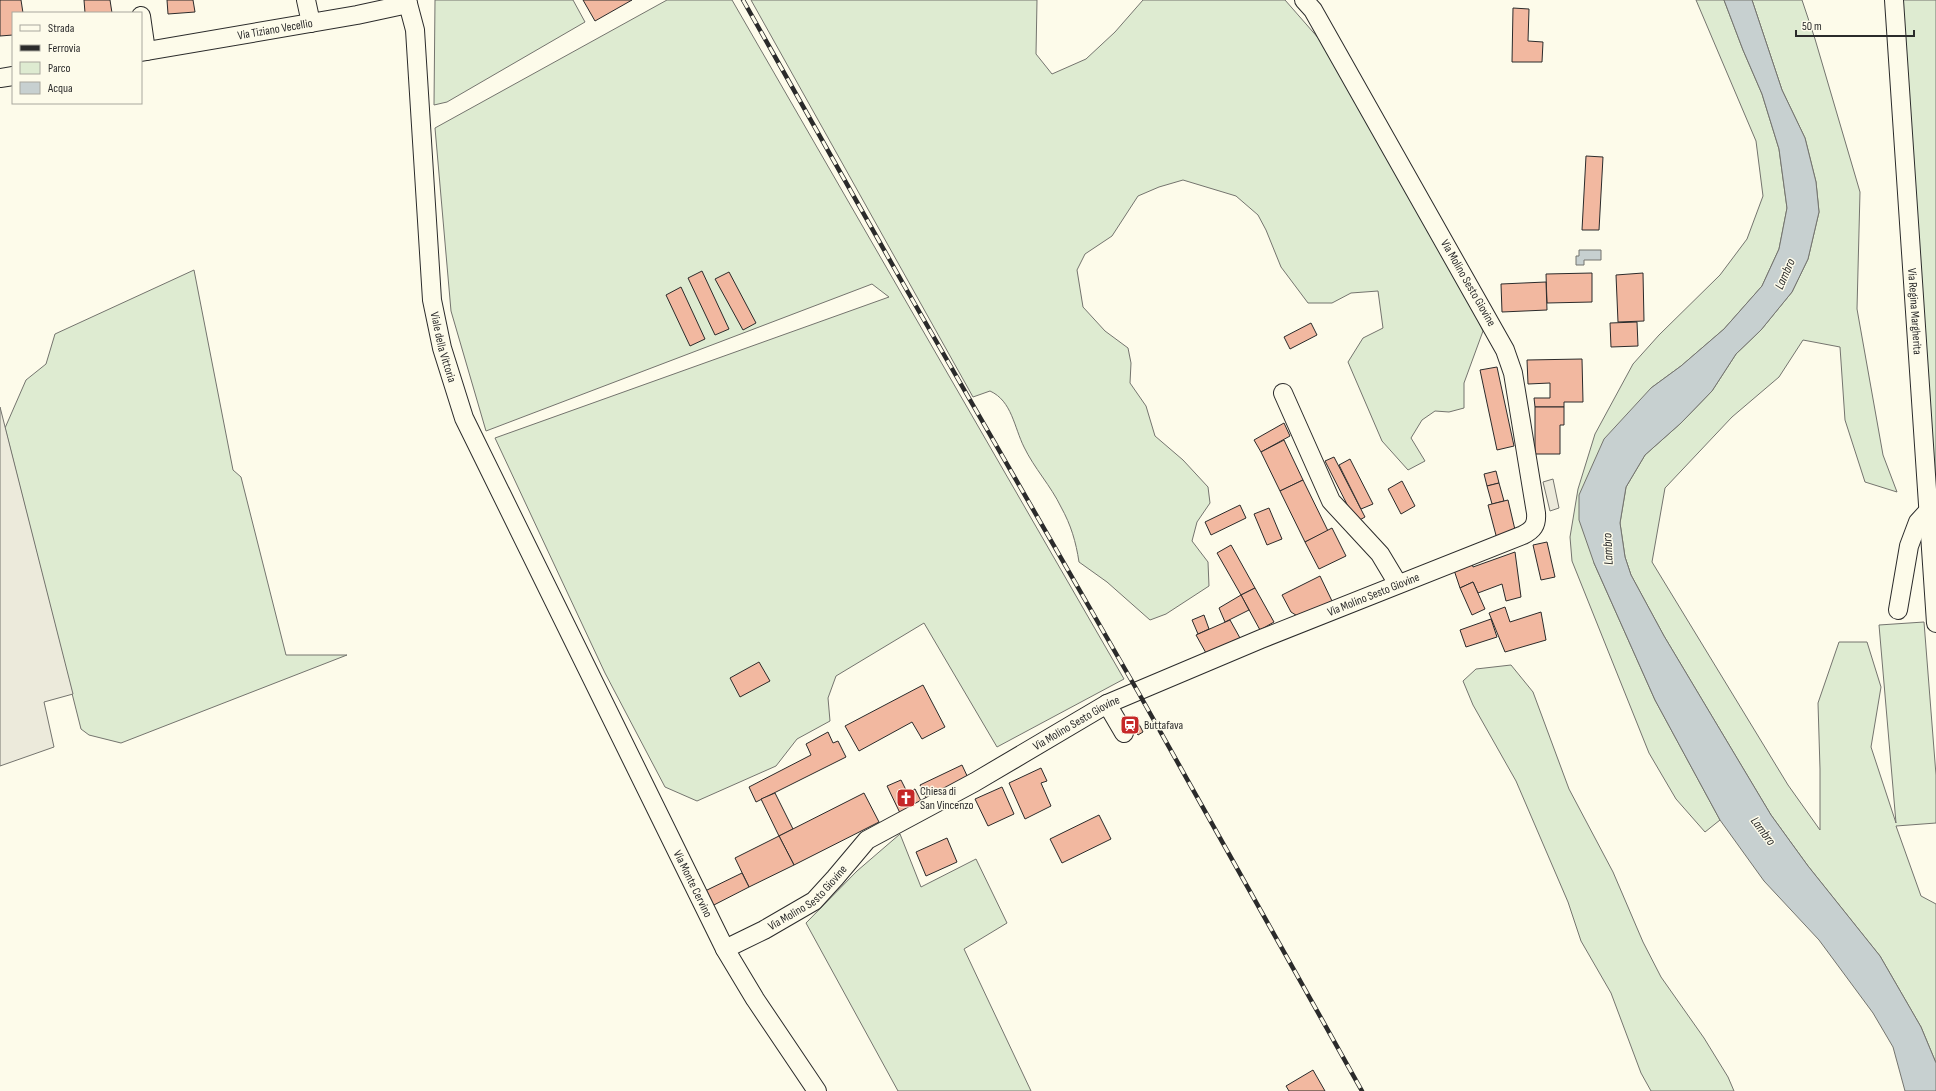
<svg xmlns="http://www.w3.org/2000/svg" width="1936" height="1091" viewBox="0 0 1936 1091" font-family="'Sofia Sans Condensed',sans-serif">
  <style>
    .green { fill: #deebd1; stroke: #74746e }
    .parking { fill: #eceadb; stroke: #74746e }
    .water { fill: #c7d0d0; stroke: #74746e }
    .building { fill: #f2b8a0; stroke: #2b2b2b }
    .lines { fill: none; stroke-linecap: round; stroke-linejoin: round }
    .minor-casing { stroke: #2b2b2b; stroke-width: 20 }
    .minor { stroke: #fdfbea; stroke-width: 18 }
    .rail-casing { stroke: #2b2b2b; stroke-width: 4.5 }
    .rail { stroke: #fdfbea; stroke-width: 3; stroke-dasharray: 9; stroke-linecap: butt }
    .labels { text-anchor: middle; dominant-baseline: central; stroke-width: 3; stroke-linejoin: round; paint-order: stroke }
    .street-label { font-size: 12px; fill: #2b2b2b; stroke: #fdfbea }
    .poi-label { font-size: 12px; fill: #2b2b2b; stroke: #fdfbea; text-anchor: start }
    .water-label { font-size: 13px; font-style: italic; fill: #2b2b2b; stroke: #fdfbea }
  </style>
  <rect width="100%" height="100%" fill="#fdfbea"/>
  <g class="green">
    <path d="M435 0H573L585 22 447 102 434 105Z"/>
    <path d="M667 0H732L1124 679 997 747 924 623 836 676 828 698 830 721 797 739 776 766 697 801 665 787 605 673 495 438 889 297 872 284 486 431 451 311 435 128Z"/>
    <path d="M751 0H1037L1036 54 1052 74 1086 59 1115 32 1143 0H1285L1320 40 1451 264 1483 331 1464 383V408L1449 412 1435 411 1422 420 1411 438 1425 461 1408 470 1382 441 1348 362 1363 338 1383 328 1378 291 1351 293 1332 303H1308L1281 267 1266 230 1258 215 1236 196 1183 180 1159 187 1138 196 1112 236 1085 254 1077 270 1083 307 1105 331 1128 348 1131 363 1130 383 1146 406 1155 436 1183 460 1208 487 1210 503 1197 522 1192 541 1208 562 1209 586 1166 614 1150 620 1107 582 1079 562C1076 542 1071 525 1061 507 1051 486 1034 468 1024 447 1014 427 1012 401 990 391L973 397Z"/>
    <path d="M1696 0H1724L1743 50 1762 94 1779 149 1787 208 1779 249 1762 286 1724 329 1681 366 1651 388 1594 563 1655 700 1720 820 1705 832 1676 799 1649 753 1572 561 1570 537 1578 489 1595 434 1633 364 1659 335 1720 275 1747 239 1763 196 1756 141Z"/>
    <path d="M1752 0H1802L1815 39 1860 192 1857 309 1883 455 1897 492 1865 482 1845 420 1840 347 1803 340 1779 377 1732 417 1665 488 1652 562 1788 785 1820 830V769L1818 703 1839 642H1867L1881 687 1871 747 1896 823 1879 625 1924 622 1936 775V823L1896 826 1921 896 1936 904V1063L1921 1027 1880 956 1808 866 1771 815 1664 636 1631 575 1625 557 1620 523 1626 487 1645 455 1681 423 1712 391 1736 354 1761 330 1792 292 1808 259 1819 212 1816 182 1805 138 1782 90Z"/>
    <path d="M1902 0H1936V521Z"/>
    <path d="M194 270 233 470 241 477 286 655H347L121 743 89 735 81 729 5 428 26 380 46 364 55 334Z"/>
    <path d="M1511 665 1533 692 1569 789 1613 872 1643 942 1661 977 1704 1038 1728 1077 1734 1091H1651L1641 1073 1611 993 1581 941 1568 902 1516 781 1473 705 1463 681 1476 669Z"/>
    <path d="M900 834 921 887 976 859 1007 923 964 949 1031 1091H898L806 923 857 871Z"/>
  </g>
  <g class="parking">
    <path d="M0 407 73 694 44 702 54 747 0 766Z"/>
    <path d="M1553 479 1559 508 1550 511 1543 482Z"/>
  </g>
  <g class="water">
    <path d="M1724 0H1752L1782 90 1805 138 1816 182 1819 212 1808 259 1792 292 1761 330 1736 354 1712 391 1681 423 1645 455 1626 487 1620 523 1625 557 1631 575 1664 636 1771 815 1808 866 1880 956 1921 1027 1936 1063V1091H1905L1893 1047 1873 1013 1819 940 1764 881 1720 820 1655 700 1594 563 1579 520V495L1604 439 1651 388 1681 366 1724 329 1762 286 1779 249 1787 208 1779 149 1762 94 1743 50Z"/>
    <path d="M1579 250H1601V260H1584V265H1576V256H1579Z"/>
  </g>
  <g class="building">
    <path d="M0 0H21L23 13H13V35L0 36Z"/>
    <path d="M84 0H110L112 13H85Z"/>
    <path d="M167 0H193L195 12 168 14Z"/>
    <path d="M583 0H632L595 21Z"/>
    <path d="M1513 8 1529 9 1528 41 1543 42 1542 62H1512Z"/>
    <path d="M1586 156 1603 157 1599 230H1582Z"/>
    <path d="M702 271 729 329 715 335 688 278Z"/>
    <path d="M729 272 756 323 743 330 715 279Z"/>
    <path d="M1592 273V302L1547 303 1546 274Z"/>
    <path d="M1643 273 1644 321 1618 322 1616 275Z"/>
    <path d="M1546 282 1547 310 1502 312 1501 284Z"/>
    <path d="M681 287 705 339 690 346 666 295Z"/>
    <path d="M1637 322 1638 346 1611 347 1610 323Z"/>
    <path d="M1311 323 1317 335 1290 349 1284 337Z"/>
    <path d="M1582 359 1583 402H1564V407H1535L1534 398H1550V383L1528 384 1527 360Z"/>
    <path d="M1497 367 1514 446 1497 450 1480 370Z"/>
    <path d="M1535 407H1564V425H1560V454H1535Z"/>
    <path d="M1284 423 1290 436 1261 452 1254 440Z"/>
    <path d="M1284 440 1303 480 1280 491 1261 452Z"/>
    <path d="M1334 457 1365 517 1356 522 1325 461Z"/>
    <path d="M1350 459 1373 504 1361 509 1339 465Z"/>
    <path d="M1496 471 1499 483 1487 486 1484 474Z"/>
    <path d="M1303 480 1328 531 1305 542 1280 491Z"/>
    <path d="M1402 481 1415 506 1401 514 1388 489Z"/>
    <path d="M1499 483 1504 501 1492 504 1487 486Z"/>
    <path d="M1508 500 1516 534 1497 539 1488 505Z"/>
    <path d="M1240 505 1246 518 1211 535 1205 522Z"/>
    <path d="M1269 508 1282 539 1267 545 1254 514Z"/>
    <path d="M1332 528 1346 556 1319 569 1305 542Z"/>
    <path d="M1547 542 1555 577 1541 580 1533 545Z"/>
    <path d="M1231 545 1255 588 1241 595 1217 553Z"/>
    <path d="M1515 552 1521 597 1506 601 1502 584 1478 593 1473 582 1460 588 1454 570 1472 563 1473 567Z"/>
    <path d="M1320 576 1332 601 1299 617 1291 612 1282 595Z"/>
    <path d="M1473 582 1485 609 1472 615 1460 588Z"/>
    <path d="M1255 588 1274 622 1260 630 1241 595Z"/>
    <path d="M1241 595 1249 610 1225 622 1219 608Z"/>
    <path d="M1505 607 1510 622 1541 612 1546 640 1505 652 1489 613Z"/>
    <path d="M1204 615 1209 629 1198 634 1192 620Z"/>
    <path d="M1491 619 1497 637 1466 647 1460 630Z"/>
    <path d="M1230 620 1240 638 1206 653 1196 635Z"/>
    <path d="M759 662 770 681 740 697 730 678Z"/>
    <path d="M923 685 945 727 922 739 912 722 859 751 845 726Z"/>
    <path d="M1133 716 1140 726 1128 733 1121 723Z"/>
    <path d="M1140 726 1143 732 1138 735 1134 729Z"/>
    <path d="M828 732 833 743 838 741 846 757 756 802 749 787 811 755 806 744Z"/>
    <path d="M962 765 969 780 927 800 920 785Z"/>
    <path d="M1041 768 1047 781 1041 783 1051 806 1025 819 1009 783Z"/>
    <path d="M901 780 907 792 915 789 922 803 900 813 887 786Z"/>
    <path d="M1002 787 1014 814 988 826 975 799Z"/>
    <path d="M775 793 793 829 779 836 761 799Z"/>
    <path d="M864 793 879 822 794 865 779 836Z"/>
    <path d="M1099 815 1111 839 1062 863 1050 839Z"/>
    <path d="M779 836 794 865 749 887 735 858Z"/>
    <path d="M947 838 957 862 926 876 916 852Z"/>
    <path d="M742 873 749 887 710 907 703 892Z"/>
    <path d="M1313 1070 1325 1091H1289L1286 1086Z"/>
  </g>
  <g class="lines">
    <g class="minor-casing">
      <g id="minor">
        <path d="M306 0 311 23"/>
        <path id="s1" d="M407 0 415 30 432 300 442 348 464 418 725 949 755 999 817 1091"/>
        <path id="s2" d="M1894 0 1936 623"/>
        <path d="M141 16 146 51"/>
        <path id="s3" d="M141 52 357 15 408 4"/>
        <path d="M0 78 13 76"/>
        <path d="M1283 393 1331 501 1380 554 1398 584"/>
        <path d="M1898 610 1909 546 1918 522 1929 510"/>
        <path d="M1107 704 1124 733"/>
        <path id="s4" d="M725 949 764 930 814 901 835 878 867 840 975 782 1107 704 1261 639 1523 535C1533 530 1537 525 1536 513L1513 373 1505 350 1313 10 1304 0"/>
      </g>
    </g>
    <use href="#minor" class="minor"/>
    <g class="rail-casing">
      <path id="rail" d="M743 0 905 287 1137 690 1362 1091"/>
    </g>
    <use href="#rail" class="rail"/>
  </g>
  <defs>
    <g id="station-square" transform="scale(1)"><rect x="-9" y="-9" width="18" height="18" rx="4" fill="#c62828" stroke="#fdfbea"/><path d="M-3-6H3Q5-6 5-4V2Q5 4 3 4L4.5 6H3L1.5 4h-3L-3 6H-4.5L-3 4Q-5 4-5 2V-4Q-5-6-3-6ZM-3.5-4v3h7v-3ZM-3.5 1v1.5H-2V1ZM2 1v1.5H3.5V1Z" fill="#fff"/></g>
    <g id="church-square" transform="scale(1)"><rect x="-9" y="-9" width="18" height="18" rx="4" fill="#c62828" stroke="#fdfbea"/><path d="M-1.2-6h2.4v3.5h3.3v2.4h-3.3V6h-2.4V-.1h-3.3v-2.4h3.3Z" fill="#fff"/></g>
  </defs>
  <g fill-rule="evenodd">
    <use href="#station-square" x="1130" y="725"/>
    <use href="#church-square" x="906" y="798"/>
  </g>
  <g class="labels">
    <g class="street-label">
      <text stroke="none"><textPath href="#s3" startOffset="136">Via Tiziano Vecellio</textPath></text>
      <text transform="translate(1468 283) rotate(60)">Via Molino Sesto Giovine</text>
      <text stroke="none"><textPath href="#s2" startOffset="312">Via Regina Margherita</textPath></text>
      <text stroke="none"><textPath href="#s1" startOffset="350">Viale della Vittoria</textPath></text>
      <text stroke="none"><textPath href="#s4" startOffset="746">Via Molino Sesto Giovine</textPath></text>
      <text stroke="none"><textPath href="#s4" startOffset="422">Via Molino Sesto Giovine</textPath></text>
      <text stroke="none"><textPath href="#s1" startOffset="943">Via Monte Cervino</textPath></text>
      <text stroke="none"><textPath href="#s4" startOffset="98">Via Molino Sesto Giovine</textPath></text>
    </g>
    <g class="poi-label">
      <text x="1144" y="725">Buttafava</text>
      <text x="920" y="791">Chiesa di<tspan x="920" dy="14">San Vincenzo</tspan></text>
    </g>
    <g class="water-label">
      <text transform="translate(1785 274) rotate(-66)">Lambro</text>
      <text transform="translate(1608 549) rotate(-93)">Lambro</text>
      <text transform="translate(1763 831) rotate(53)">Lambro</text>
    </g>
  </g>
  <rect x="12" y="12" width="130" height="92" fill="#fdfbea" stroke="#a9a89e"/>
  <rect x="20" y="25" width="20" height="6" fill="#fdfbea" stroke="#a9a89e"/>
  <text x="48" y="32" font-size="12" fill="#2b2b2b">Strada</text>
  <rect x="20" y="45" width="20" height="6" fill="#2b2b2b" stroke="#a9a89e"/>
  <text x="48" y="52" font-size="12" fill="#2b2b2b">Ferrovia</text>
  <rect x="20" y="62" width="20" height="12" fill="#deebd1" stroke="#a9a89e"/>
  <text x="48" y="72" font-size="12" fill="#2b2b2b">Parco</text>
  <rect x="20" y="82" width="20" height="12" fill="#c7d0d0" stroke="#a9a89e"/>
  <text x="48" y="92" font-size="12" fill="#2b2b2b">Acqua</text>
  <path d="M1796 30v6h118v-6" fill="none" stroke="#2b2b2b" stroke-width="2"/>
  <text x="1802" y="30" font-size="12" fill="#2b2b2b" stroke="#fdfbea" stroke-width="3" paint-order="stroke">50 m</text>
</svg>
